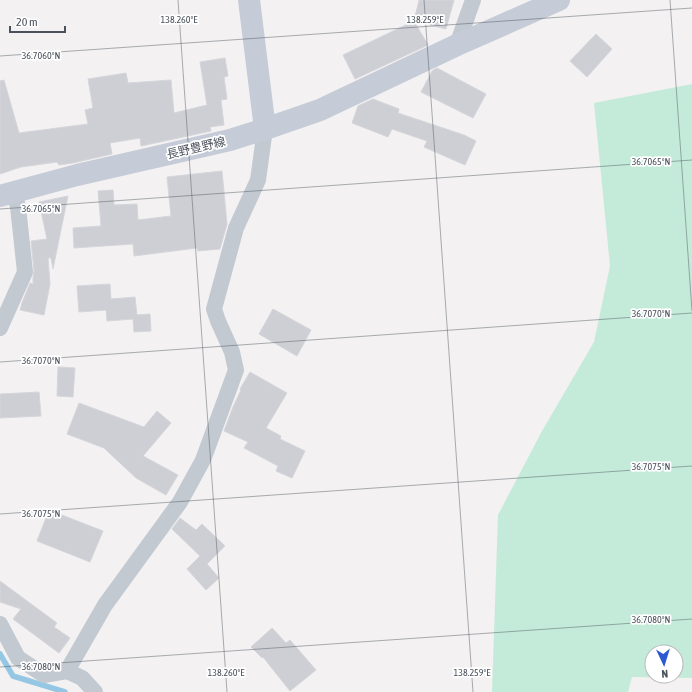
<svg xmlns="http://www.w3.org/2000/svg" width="692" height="692" viewBox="0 0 692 692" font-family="'Asap Condensed','Noto Sans JP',sans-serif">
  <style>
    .green { fill: #c4ebd9; fill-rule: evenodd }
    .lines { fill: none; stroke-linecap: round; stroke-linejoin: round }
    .stream { stroke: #95c7e4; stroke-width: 5.5 }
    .building { fill: #cecfd4; stroke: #d5d6db }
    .street { stroke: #c3c9d1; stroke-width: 16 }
    .secondary { stroke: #c5cbd7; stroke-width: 22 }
    .ticks { fill: none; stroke: #4a515c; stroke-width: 1; stroke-opacity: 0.45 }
    .labels { text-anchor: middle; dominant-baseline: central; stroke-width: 3.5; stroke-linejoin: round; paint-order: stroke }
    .street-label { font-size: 12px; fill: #4a515c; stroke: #fff }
    .ticks-label { font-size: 10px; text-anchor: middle; fill: #4a515c; stroke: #fff; stroke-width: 3.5; stroke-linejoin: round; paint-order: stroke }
  </style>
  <rect width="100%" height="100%" fill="#f3f1f1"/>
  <path class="green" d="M692 84V678L632 677 628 692H492L498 515 542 431 594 342 610 266 594 103ZM652 652H676V676H652Z"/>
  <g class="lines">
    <path class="stream" d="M0 654 13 676 65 692"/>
  </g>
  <g class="building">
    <path d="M419 0H454L446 29 414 21Z"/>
    <path d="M414 21 428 45 355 79 343 55Z"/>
    <path d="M596 34 612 49 587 77 570 61Z"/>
    <path d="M225 58 228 76 224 77 227 99 221 100 224 125 210 127 211 131 141 146 140 138 110 143 112 154 73 163 59 165 57 162 21 167 0 174V81L4 80 19 133 88 124 85 110 93 108 88 79 126 73 128 83 171 80 174 113 207 105 200 62Z"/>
    <path d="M437 68 486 94 473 118 421 92 432 71Z"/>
    <path d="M373 99 399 109 398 113 464 135 476 141 465 165 424 147 427 141 392 129 388 137 352 123 358 106Z"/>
    <path d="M222 171 227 224 220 249 198 251 197 248 134 256 133 244 74 248 73 228 101 226 98 191 113 190 114 205 137 204 138 220 171 216 167 177Z"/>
    <path d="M68 196 53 269 51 258H48L50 284 44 315 20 310 22 303 30 283 33 284V278L34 271 31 241 47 239 39 202Z"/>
    <path d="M110 284 111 299 135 297 137 315 150 314 151 331 134 332 133 319 107 321 106 310 79 312 77 286Z"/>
    <path d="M273 309 311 330 297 356 259 334Z"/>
    <path d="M58 367 75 368 73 397 57 396Z"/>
    <path d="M250 372 287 393 266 428 281 436 280 439 305 451 292 478 276 471 278 466 244 448 248 442 224 431 233 407 241 390 240 389Z"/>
    <path d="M39 392 41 416 0 418V394Z"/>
    <path d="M79 403 144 427 157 411 171 423 143 456 178 475 166 495 136 478 104 448 67 434Z"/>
    <path d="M49 510 103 531 90 562 37 541Z"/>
    <path d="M180 518 196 530 202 524 225 546 207 564 219 578 206 590 187 569 200 556 172 529Z"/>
    <path d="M0 581 57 623 54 627 70 638 59 653 13 619 21 609 0 602Z"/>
    <path d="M272 628 286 643 290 640 316 670 290 691 263 657 262 658 251 647Z"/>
  </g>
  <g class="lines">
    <g class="street">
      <path d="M457 45 473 0"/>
      <path d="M0 328 25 272 18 207 14 192"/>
      <path d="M0 624 18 658 44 675 67 671"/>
      <path d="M95 692 82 678 67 671 105 605 180 502 203 460 236 370 232 352 218 321 214 309 236 228 258 180 265 129"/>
    </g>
    <g class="secondary">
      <path d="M249 0 265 129"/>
      <path d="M0 196 77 175 230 140 265 129 320 110 457 45 559 0"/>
    </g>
  </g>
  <path class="ticks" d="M178 0 227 692M424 0 473 692M670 0 692 311M0 56 692 8M0 209 692 160M0 362 692 313M0 514 692 466M0 667 692 619"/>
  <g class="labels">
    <g class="street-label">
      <text transform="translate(196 148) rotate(-13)">長野豊野線</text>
    </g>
  </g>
  <g class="ticks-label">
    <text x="179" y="23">138.260°E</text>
    <text x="425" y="23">138.259°E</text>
    <text x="41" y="59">36.7060°N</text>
    <text x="651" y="165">36.7065°N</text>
    <text x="41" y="212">36.7065°N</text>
    <text x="651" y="317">36.7070°N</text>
    <text x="41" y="364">36.7070°N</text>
    <text x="651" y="470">36.7075°N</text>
    <text x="41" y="517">36.7075°N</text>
    <text x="651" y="623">36.7080°N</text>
    <text x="41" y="670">36.7080°N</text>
    <text x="226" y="676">138.260°E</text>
    <text x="472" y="676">138.259°E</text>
  </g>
  <g transform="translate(664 664) rotate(176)"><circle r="19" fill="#ffffff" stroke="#b7b9be"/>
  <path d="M0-3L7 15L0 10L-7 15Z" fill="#2b5ad2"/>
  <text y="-6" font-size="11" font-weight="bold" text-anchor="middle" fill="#4a515c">N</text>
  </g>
  <path d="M10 26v6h55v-6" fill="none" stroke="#4a515c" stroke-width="2"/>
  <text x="16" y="26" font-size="12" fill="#4a515c" stroke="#ffffff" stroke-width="3" paint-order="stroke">20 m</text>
</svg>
